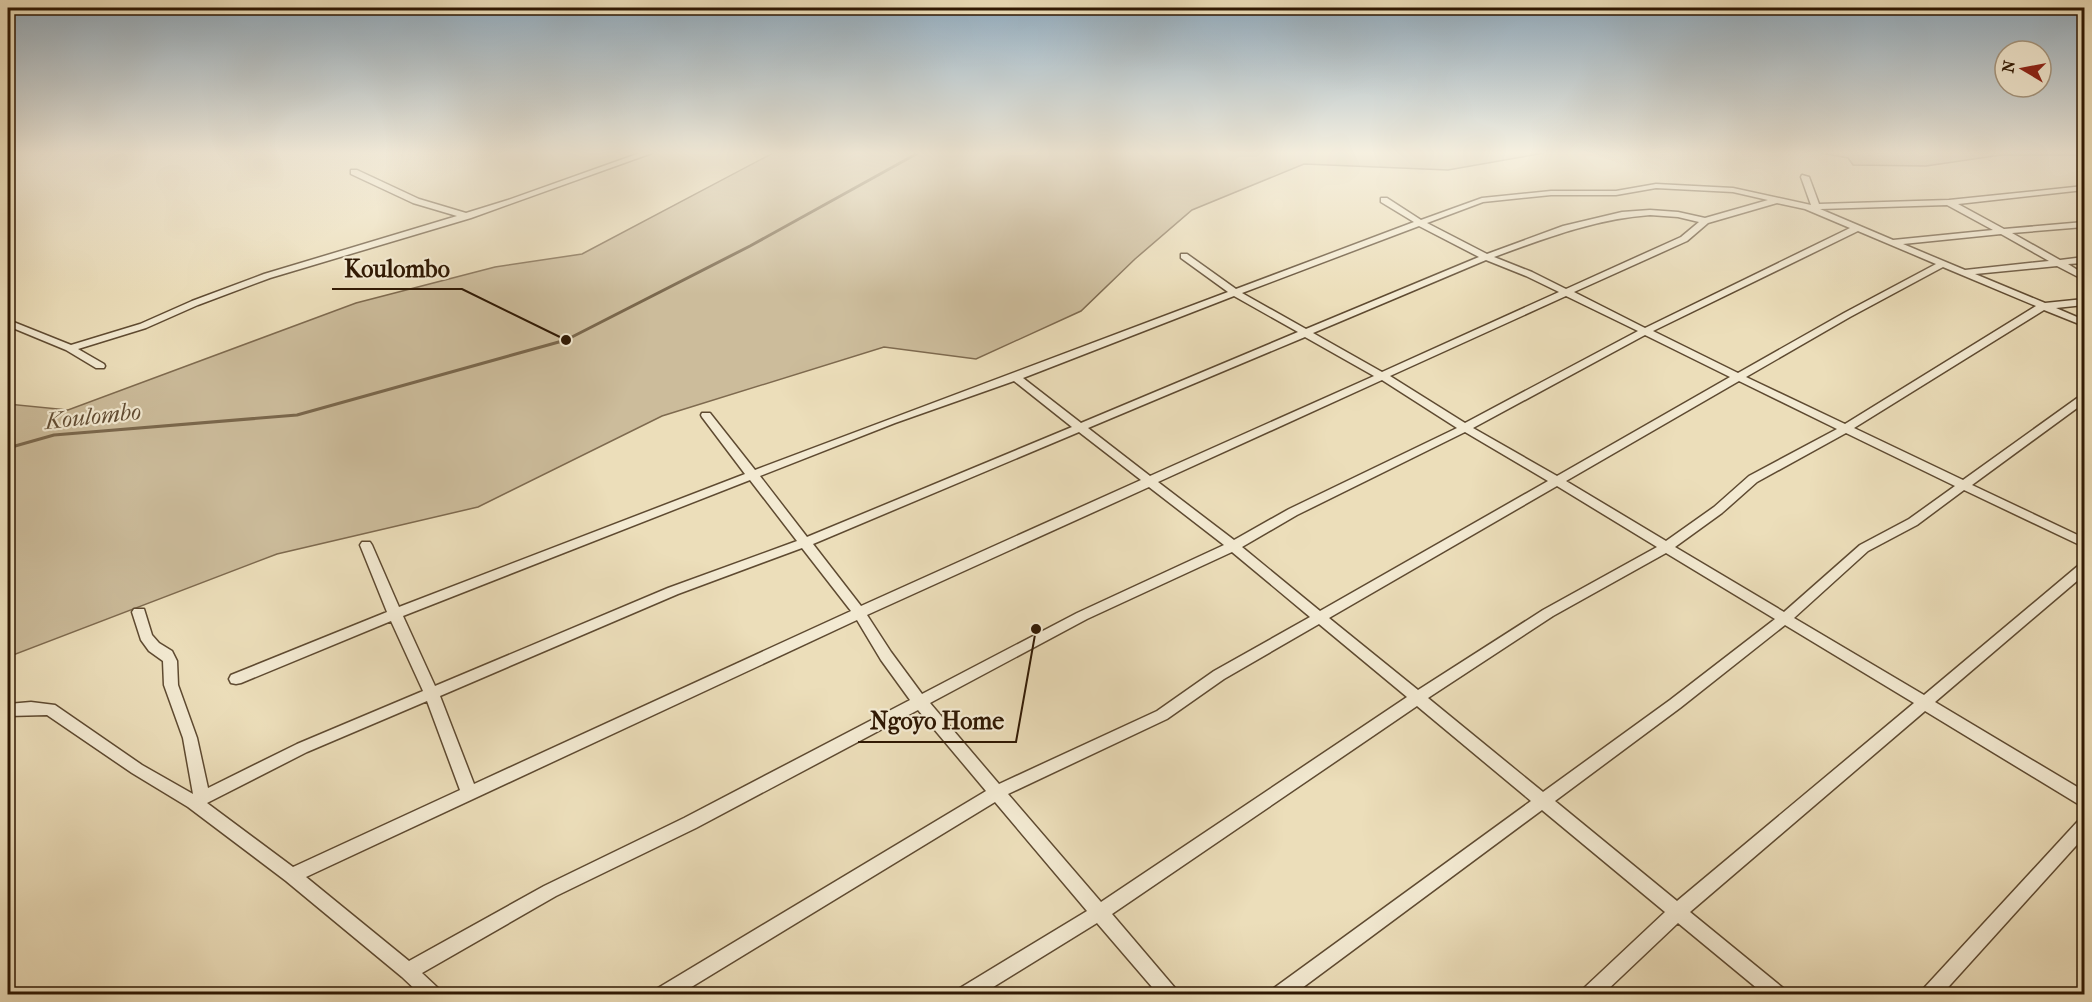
<svg xmlns="http://www.w3.org/2000/svg" width="2092" height="1002" viewBox="0 0 2092 1002" font-family="'IM FELL French Canon',serif">
  <style>
    .green { fill: #ccbc9b; stroke: #7e6a4f; stroke-width: 1.5 }
    .lines { fill: none; stroke-linecap: round; stroke-linejoin: round }
    .stream { stroke: #7a674c; stroke-width: 3 }
    .minor-casing { stroke: #5e4a31; stroke-width: 3 }
    .minor { fill: #f3ead2; fill-rule: evenodd }
    .labels { text-anchor: middle; dominant-baseline: central; stroke-width: 4.5; stroke-linejoin: round; paint-order: stroke }
    .water-label { font-size: 24px; font-style: italic; fill: #614c33; stroke: #f3ead2 }
    .leader { fill: none; stroke: #2f1803; stroke-width: 2 }
    .callout-dot { fill: #2f1803; stroke: #f3ead2; stroke-width: 2 }
    .callout-label { font-size: 24px; text-anchor: middle; font-weight: bold; fill: #2f1803; stroke: #f3ead2; stroke-width: 4.5; stroke-linejoin: round; paint-order: stroke }
  </style>
  <rect width="100%" height="100%" fill="#ecdeba"/>
  <filter id="stains"><feTurbulence type="fractalNoise" baseFrequency=".00333" numOctaves="4"/><feColorMatrix values="0 0 0 0 .2 0 0 0 0 .09 0 0 0 0 .02 0 0 0 .5 -.17"/></filter>
  <radialGradient id="worn" r=".72"><stop offset=".6" stop-color="#630" stop-opacity="0"/><stop offset="1" stop-color="#630" stop-opacity=".3"/></radialGradient>
  <g class="green">
    <path d="M773 153H1544L1448 170 1304 164 1192 210 1135 259 1081 311 976 359 884 347 662 416 478 507 277 554 8 657V404L68 410 356 303 495 267 582 254Z"/>
    <path d="M1821 153H2084V155H2001L1926 166 1853 165 1848 158Z"/>
  </g>
  <g class="lines">
    <path class="stream" d="M8 448 54 435 297 415 566 340 750 246 918 153"/>
    <g class="minor-casing">
      <g id="minor">
        <path d="M640 153H652L471 218 270 278 198 305 146 328 78 349 104 364 105 366 104 368H96L66 350 8 326V320L11 321 71 345 140 324 192 301 264 274 457 216 413 203 351 174V170H357L419 199 466 213 508 200Z"/>
        <path d="M1802 175 1809 177 1819 204 1949 200 2084 186V190L1958 204 2004 229 2084 222V227L2012 233 2060 260 2084 257V263L2068 264 2084 274V280L2057 266 1975 274 2045 303 2084 299V305L2056 308 2084 320V326L2044 310 1854 428 1963 480 2080 396 2084 395V403L1972 485 2084 538V547L1964 490 1917 525 1868 551 1794 618 1924 695 2079 565 2084 564V575L1935 702 2084 791V805L2078 804 1925 711 1690 912 1783 988 1786 994H1764L1678 923 1603 994H1581L1584 988 1665 912 1542 810 1294 994H1271L1274 988 1531 801 1417 706 1112 914 1175 988 1178 994H1158L1097 923 982 994H957L960 988 1087 911 995 802 680 994H655L658 988 986 791 918 710 696 828 556 896 422 973 438 988 441 994H420L402 977 286 881 188 807 132 773 47 715 8 716V704L31 702 55 705 142 765 193 794 183 738 164 685 163 661 149 651 141 640 132 612 134 609H144L152 635 159 643 172 651 177 661 178 685 197 738 208 788 297 744 423 691 391 621 241 683 236 684 231 683 229 679 231 675 387 612 360 545 362 542H370L372 545 399 607 745 474 702 417 701 415 702 413H710L755 470 1228 292 1181 258V254H1187L1236 289 1414 222 1381 202V198H1387L1421 220 1482 198 1551 191H1616L1656 184 1733 188 1811 205 1801 177ZM1656 188 1733 192 1768 200 1705 218 1678 212 1650 210 1622 212 1563 226 1487 254 1427 223 1483 202 1551 195H1616ZM1777 203 1805 209 1850 228 1645 328 1574 292 1687 241 1708 223ZM1947 205 1993 230 1893 240 1820 209ZM1650 215 1678 217 1699 222 1681 237 1566 289 1532 272 1494 257C1546 238 1595 219 1650 215ZM1419 226 1479 257 1306 329 1242 293ZM1858 231 1936 264 1844 313 1738 373 1653 331ZM2001 234 2049 261 1965 270 1903 244ZM1486 260 1526 276 1559 292 1382 372 1313 333ZM1943 267 2036 306 1845 424 1746 377 1850 317ZM1234 296 1298 332 1081 423 1023 378ZM1566 296 1638 331 1465 423 1390 376ZM1645 335 1730 377 1557 476 1473 428ZM1305 337 1374 376 1150 476 1088 428ZM1382 380 1457 428 1289 509 1234 540 1158 482ZM1014 381 1072 427 807 537 760 476 895 423ZM1739 381 1837 429 1749 476 1714 507 1666 541 1566 481ZM1079 432 1141 480 861 606 813 544ZM1465 432 1548 481 1320 611 1242 547 1297 515ZM1846 433 1955 486 1909 519 1860 545 1784 612 1675 547 1722 513 1757 482ZM750 480 797 541 668 588 435 686 403 616ZM1557 486 1657 547 1543 610 1418 690 1329 618ZM1149 487 1224 545 1077 613 922 694 891 652 867 615ZM802 548 851 611 474 784 440 696 678 594ZM1232 552 1310 617 1214 671 1157 711 999 784 930 703 1087 619ZM1666 553 1775 619 1670 700 1543 792 1428 698 1553 616ZM857 620 881 660 910 700 684 818 544 886 409 961 306 877ZM1319 624 1407 697 1101 902 1008 794 1167 719 1224 679ZM1785 625 1914 703 1677 901 1555 801 1680 708ZM427 701 460 790 293 867 207 803 307 752Z"/>
        <path d="M2084 819V837L1942 994H1921L1924 988 2078 821Z"/>
      </g>
    </g>
    <use href="#minor" class="minor"/>
  </g>
  <linearGradient id="sky" x2="0" y2="1"><stop stop-color="#90aabd"/><stop offset="0.52" stop-color="#f6f0e0"/><stop offset="1" stop-color="#f6f0e0" stop-opacity="0"/></linearGradient>
  <rect width="2092" height="294" fill="url(#sky)"/>
  <g class="labels">
    <g class="water-label">
      <text transform="translate(93 416) rotate(-6)">Koulombo</text>
    </g>
  </g>
  <path class="leader" d="M566 340L462 289H332M1036 629L1016 742H858"/>
  <g class="callout-dot">
    <circle cx="566" cy="340" r="6"/>
    <circle cx="1036" cy="629" r="6"/>
  </g>
  <g class="callout-label">
    <text x="397" y="277">Koulombo</text>
    <text x="937" y="729">Ngoyo Home</text>
  </g>
  <rect width="2092" height="1002" fill="none" stroke="#ecdeba" stroke-width="30"/>
  <rect x="9" y="9" width="2074" height="984" fill="none" stroke="#2f1803" stroke-width="3"/>
  <rect x="15" y="15" width="2062" height="972" fill="none" stroke="#2f1803" stroke-width="1.5"/>
  <g transform="translate(2023 69) rotate(280)"><circle r="28" fill="#f3ead2" stroke="#a5967f" stroke-width="1.5"/>
  <path d="M0-4.5L10 22L0 15L-10 22Z" fill="#8f2418"/>
  <text y="-9" font-size="16" font-weight="bold" text-anchor="middle" fill="#2f1803">N</text>
  </g>
  <rect width="100%" height="100%" filter="url(#stains)"/>
  <rect width="100%" height="100%" fill="url(#worn)"/>
</svg>
